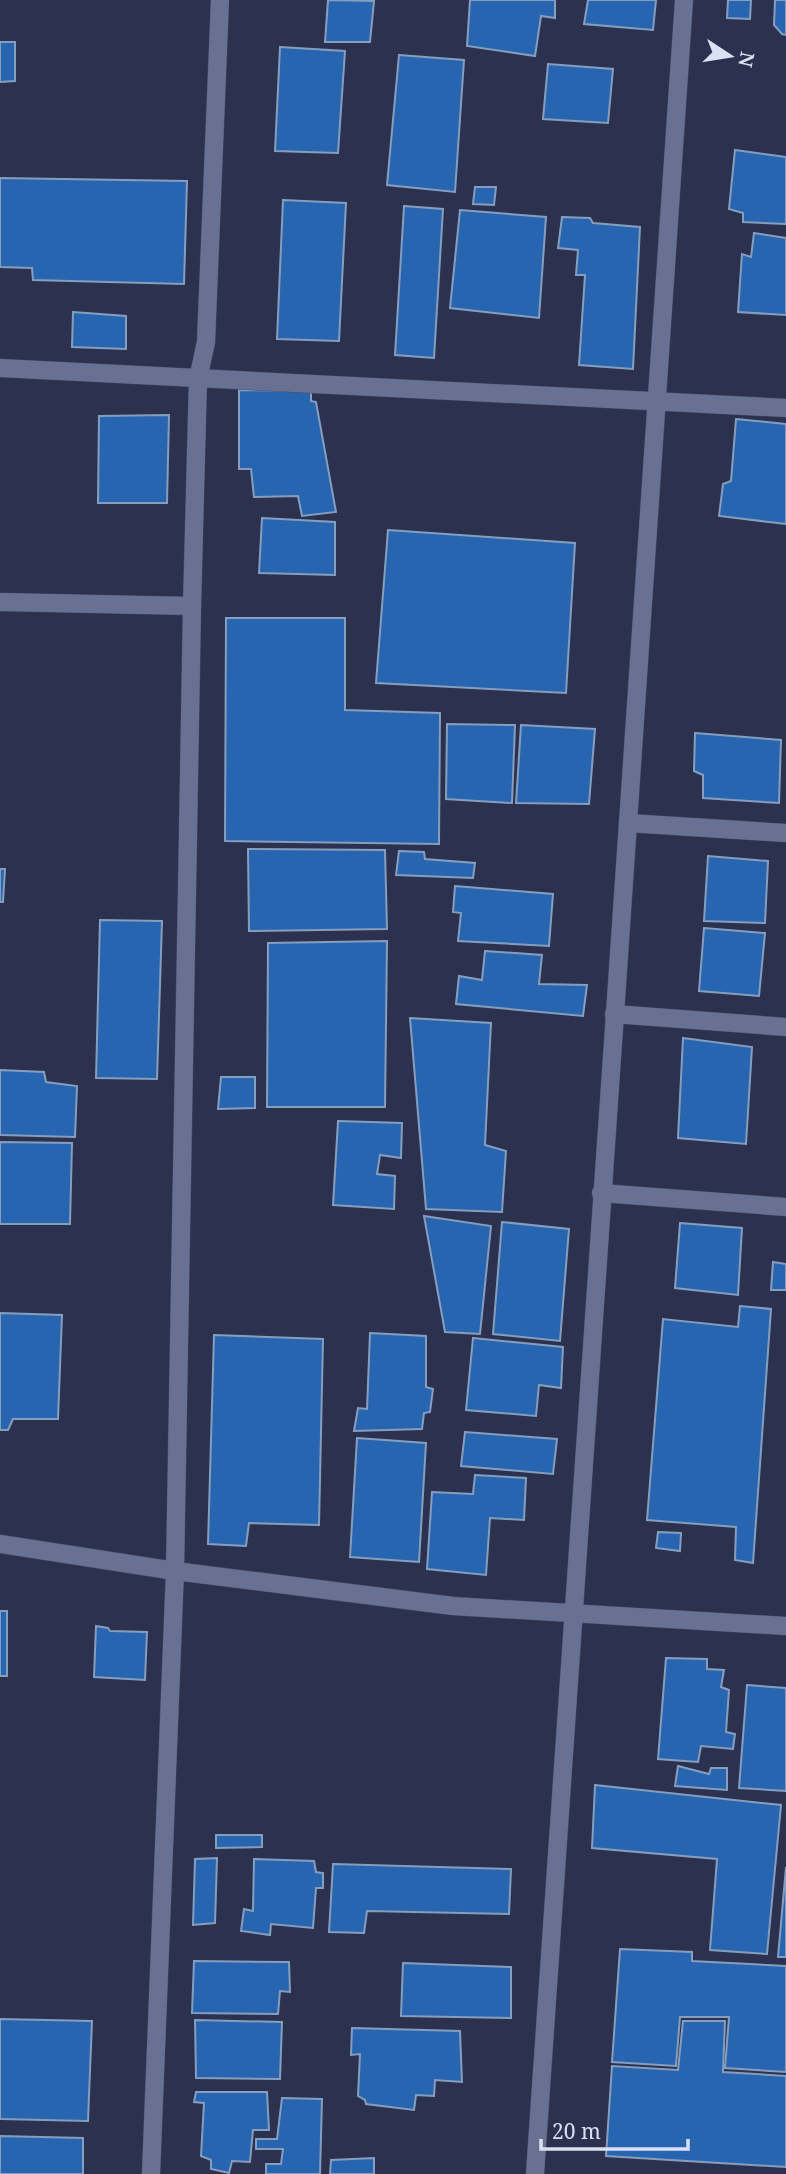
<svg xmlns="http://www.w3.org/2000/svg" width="786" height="2174" viewBox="0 0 786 2174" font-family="'Noto Serif',serif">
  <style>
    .building { fill: #2765b0; stroke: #869ebe; stroke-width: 2 }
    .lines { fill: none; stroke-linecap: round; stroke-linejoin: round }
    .service-casing { stroke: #484c66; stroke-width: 19 }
    .minor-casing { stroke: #484c66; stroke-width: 19 }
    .service { stroke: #697193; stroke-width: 18 }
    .minor { stroke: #697193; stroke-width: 18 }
  </style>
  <rect width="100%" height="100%" fill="#2c314f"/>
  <g class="building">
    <path d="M328 0 374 1 370 42H325Z"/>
    <path d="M470 0H555V18L541 16 535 56 467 46Z"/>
    <path d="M588 0H656L653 30 584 24Z"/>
    <path d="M728 0H751L750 19 727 18Z"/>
    <path d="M775 0H786V35L782 34 774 25Z"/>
    <path d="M0 42H15V81L0 82Z"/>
    <path d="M280 47 345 51 338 153 275 151Z"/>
    <path d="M399 55 464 60 455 192 387 185Z"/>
    <path d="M548 64 613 69 608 123 543 119Z"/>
    <path d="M735 150 786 157V224L743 222V213L729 209Z"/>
    <path d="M0 178 187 181 184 284 33 280 32 268 0 267Z"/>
    <path d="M475 187H496L494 205 473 204Z"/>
    <path d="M283 200 346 203 339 341 277 339Z"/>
    <path d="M404 206 443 209 434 358 395 355Z"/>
    <path d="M460 210 546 217 539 318 450 308Z"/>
    <path d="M562 217 590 218 593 223 640 227 633 369 579 365 585 275H576L578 250 558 248Z"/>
    <path d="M754 233 786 238V315L738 312 742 254 751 257Z"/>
    <path d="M73 312 126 316V349L72 347Z"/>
    <path d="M239 390 311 391V401L316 402 336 512 302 516 298 496 254 497 251 469H239Z"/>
    <path d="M169 415 167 503H98L99 416Z"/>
    <path d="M736 419 786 424V524L719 516 723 484 731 481Z"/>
    <path d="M262 518 335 522V575L259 573Z"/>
    <path d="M388 530 575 543 566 693 376 683Z"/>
    <path d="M226 618H345V710L440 713 439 844 225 841Z"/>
    <path d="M447 724 515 725 512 803 446 799Z"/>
    <path d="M521 725 595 729 589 804 516 803Z"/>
    <path d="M695 733 781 740 779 803 703 798V775L694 771Z"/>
    <path d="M248 849 385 850 387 929 249 931Z"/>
    <path d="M399 851 424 852 425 859 475 863 473 878 396 875Z"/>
    <path d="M708 856 768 861 765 923 704 921Z"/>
    <path d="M0 869H5L3 902H0Z"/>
    <path d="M455 886 553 894 549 946 458 941 461 913 453 912Z"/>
    <path d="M100 920 162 921 157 1079 96 1078Z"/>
    <path d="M704 928 765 933 759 996 699 991Z"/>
    <path d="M387 941 385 1107H267L268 943Z"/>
    <path d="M485 951 542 955 539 984 587 985 583 1016 456 1004 459 976 482 980Z"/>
    <path d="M410 1018 491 1023 485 1145 506 1151 502 1212 426 1209Z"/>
    <path d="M683 1038 752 1047 746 1144 678 1138Z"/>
    <path d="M0 1070 44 1072 46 1082 77 1086 75 1137 0 1135Z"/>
    <path d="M221 1077H255V1108L218 1109Z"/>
    <path d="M338 1121 402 1123 401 1158 380 1155 377 1174 395 1176 394 1209 333 1205Z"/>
    <path d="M0 1142 72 1143 70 1224H0Z"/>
    <path d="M424 1216 491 1226 480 1334 445 1332Z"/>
    <path d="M502 1222 569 1229 560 1341 493 1334Z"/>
    <path d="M680 1223 742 1228 738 1295 675 1288Z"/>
    <path d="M773 1262 786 1264V1290H771Z"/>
    <path d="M740 1306 771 1309 753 1563 735 1560 736 1527 647 1520 663 1319 738 1327Z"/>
    <path d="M0 1313 62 1315 58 1419H13L8 1430H0Z"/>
    <path d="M370 1333 426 1336V1387L433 1389 430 1412 424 1413 422 1429 354 1431 358 1408 367 1409Z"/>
    <path d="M214 1335 323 1339 319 1525 249 1523 246 1546 208 1544Z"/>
    <path d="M473 1338 563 1347 561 1388 539 1385 536 1416 466 1410Z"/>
    <path d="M465 1432 557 1439 553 1474 461 1466Z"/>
    <path d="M357 1438 426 1443 419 1562 350 1557Z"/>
    <path d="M475 1475 526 1478 524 1520 490 1518 486 1575 427 1569 432 1492 473 1494Z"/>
    <path d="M658 1532 681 1533 680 1551 656 1548Z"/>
    <rect x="0" y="1611" width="7" height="65"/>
    <path d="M96 1626 108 1628 110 1631 147 1632 145 1680 94 1677Z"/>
    <path d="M666 1658 707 1659V1669L724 1670 721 1687 729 1690 726 1732 735 1734 733 1749 701 1746 698 1762 658 1759Z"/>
    <path d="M747 1685 786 1688V1791L739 1788Z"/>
    <path d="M678 1766 709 1774 711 1768H727V1790L675 1786Z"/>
    <path d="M595 1785 781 1805 767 1954 710 1950 717 1859 592 1848Z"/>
    <path d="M216 1835H262V1847L216 1848Z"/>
    <path d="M217 1858 215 1923 193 1925 195 1859Z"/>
    <path d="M254 1859 314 1861 316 1872 323 1873V1888H316L313 1928 271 1924 270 1935 241 1931 244 1909 253 1911Z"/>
    <path d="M333 1864 511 1869 509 1914 367 1911 364 1933 329 1932Z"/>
    <path d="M786 1867V1957H778Z"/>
    <path d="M620 1949 692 1952V1961L786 1966V2072L725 2068 729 2017H680L676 2066 612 2062Z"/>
    <path d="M194 1961 289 1962 290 1992 280 1991 278 2014 192 2013Z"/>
    <path d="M403 1963 511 1967V2018L401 2016Z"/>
    <path d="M0 2019 92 2021 88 2121 0 2119Z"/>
    <path d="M195 2020 282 2022 280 2079 196 2078Z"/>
    <path d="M683 2021H725L723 2072 786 2076V2167L606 2156 612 2066 678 2070Z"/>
    <path d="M352 2028 460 2031 462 2082 435 2080 434 2096 416 2095 414 2110 366 2104 365 2100 358 2096 360 2054 351 2055Z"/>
    <path d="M196 2092H267L269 2130H253L250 2162 232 2161 229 2173 211 2169V2160L201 2156 204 2103 194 2102Z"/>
    <path d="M282 2098 322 2099 320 2174H266V2164H281L283 2149H256V2139H277Z"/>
    <path d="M0 2136 83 2138V2174H0Z"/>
    <path d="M374 2158V2174H330L331 2160Z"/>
  </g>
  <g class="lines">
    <g class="service-casing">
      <path id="service" d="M0 602 192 606"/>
    </g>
    <g class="minor-casing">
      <g id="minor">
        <path d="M0 368 786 408"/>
        <path d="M628 823 786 833"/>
        <path d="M614 1014 786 1027"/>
        <path d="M601 1193 786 1207"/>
        <path d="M0 1544 175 1571 453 1606 786 1626"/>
        <path d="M151 2174 175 1571 192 606 198 379 206 342 220 0"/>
        <path d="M535 2174C583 1449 637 725 684 0"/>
      </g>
    </g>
    <use href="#service" class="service"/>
    <use href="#minor" class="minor"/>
  </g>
  <g transform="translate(730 56) rotate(102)" stroke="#2c314f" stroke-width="5" paint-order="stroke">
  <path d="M0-5L12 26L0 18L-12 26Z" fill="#dce0f4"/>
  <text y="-10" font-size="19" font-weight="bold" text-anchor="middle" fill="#dce0f4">N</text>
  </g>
  <path d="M541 2139v10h147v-10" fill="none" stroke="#dce0f4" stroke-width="3.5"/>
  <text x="552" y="2139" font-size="21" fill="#dce0f4" stroke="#2c314f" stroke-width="5" paint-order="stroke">20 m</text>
</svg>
